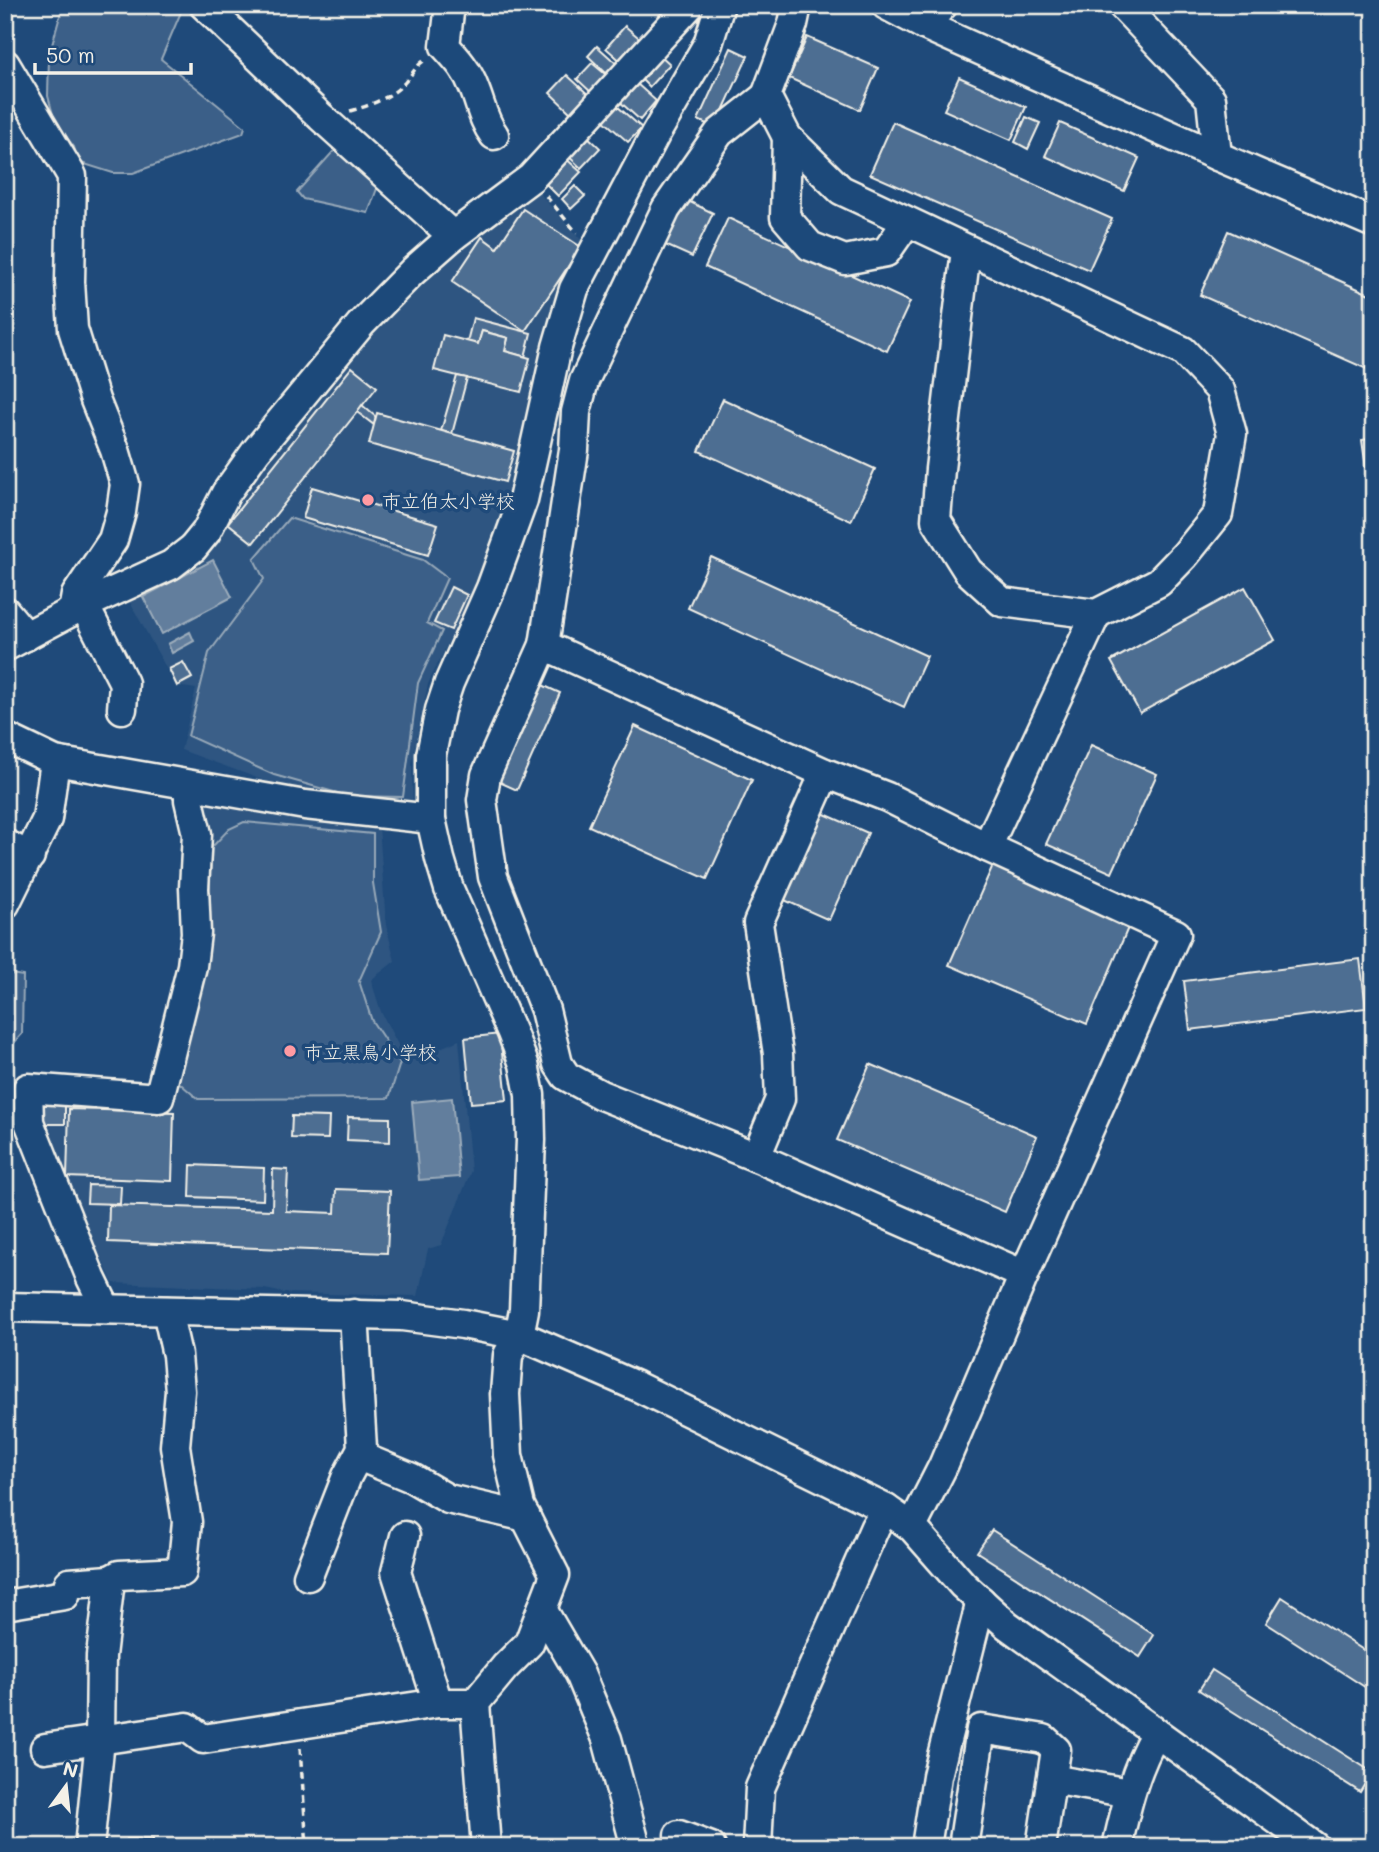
<svg xmlns="http://www.w3.org/2000/svg" width="1379" height="1852" viewBox="0 0 1379 1852" font-family="Mali,'Klee One',sans-serif">
  <style>
    .built { fill: #2d5581 }
    .green { fill: #3a5f88; stroke: #97a8b8; stroke-width: 2 }
    .water { fill: #627e9d; stroke: #9cacbb; stroke-width: 2 }
    .building { fill: #4d6e92; stroke: #f4f1e8; stroke-width: 2 }
    .lines { fill: none; stroke-linecap: round; stroke-linejoin: round }
    .minor-casing { stroke: #f4f1e8; stroke-width: 33 }
    .path { stroke: #f4f1e8; stroke-width: 3.5; stroke-dasharray: 7 5; stroke-linecap: butt }
    .minor { stroke: #1f4a7a; stroke-width: 28 }
    .poi-dot { fill: #ff9aa2; stroke: #1f4a7a; stroke-width: 2.5 }
    .labels { text-anchor: middle; dominant-baseline: central; stroke-width: 7; stroke-linejoin: round; paint-order: stroke }
    .poi-label { font-size: 19px; fill: #f4f1e8; stroke: #1f4a7a; text-anchor: start }
  </style>
  <rect width="100%" height="100%" fill="#1f4a7a"/>
  <filter id="ink" filterUnits="userSpaceOnUse"><feTurbulence type="fractalNoise" baseFrequency=".0143" numOctaves="2"/><feDisplacementMap in="SourceGraphic" scale="14" xChannelSelector="R" yChannelSelector="G"/><feConvolveMatrix kernelMatrix="1 2 1 2 8 2 1 2 1" color-interpolation-filters="sRGB"/></filter>
  <g filter="url(#ink)">
    <g class="built">
      <path d="M532 185 583 242 554 302 541 341 506 502 471 595 428 684 412 762 413 810 306 796 181 750 196 689 176 686 127 597 231 497 405 292Z"/>
      <path d="M206 799 379 825 386 925 395 961 371 980 381 1012 407 1062 459 1040 471 1171 441 1245 428 1249 418 1296 284 1293 265 1289 113 1283 38 1123 44 1096 164 1103 206 918Z"/>
    </g>
    <g class="green">
      <path d="M63 5H184L161 59 245 127 243 133 133 173H113L78 162 74 147 55 122 48 96 49 56Z"/>
      <path d="M339 145 382 175 368 213 303 199 297 192Z"/>
      <path d="M289 518 423 560 447 578 427 623 442 631 418 683 403 797 348 796 274 775 188 736 209 653 264 579 254 559Z"/>
      <path d="M244 822 373 834V883L381 932 359 981 372 1021 400 1063 389 1098 198 1099 176 1080 209 917 211 848 229 829Z"/>
      <path d="M5 973 23 976 22 1034 5 1053Z"/>
    </g>
    <g class="water">
      <path d="M213 560 232 597 162 634 143 597Z"/>
      <path d="M190 632 194 641 172 653 168 644Z"/>
      <path d="M452 1098 459 1177 419 1180 412 1102Z"/>
    </g>
    <g class="building">
      <path d="M625 26 644 42 624 64 606 48Z"/>
      <path d="M807 37 878 68 860 110 789 78Z"/>
      <path d="M597 46 618 65 608 75 588 56Z"/>
      <path d="M731 48 748 56 715 128 698 120Z"/>
      <path d="M659 54 670 64 649 87 639 77Z"/>
      <path d="M592 63 610 78 594 95 577 79Z"/>
      <path d="M567 75 591 97 574 116 550 93Z"/>
      <path d="M959 77 1026 107 1011 140 944 110Z"/>
      <path d="M636 83 656 101 640 120 619 101Z"/>
      <path d="M617 106 642 128 628 142 603 120Z"/>
      <path d="M1026 117 1040 123 1028 149 1015 142Z"/>
      <path d="M893 122 1112 219 1089 270 870 174Z"/>
      <path d="M1060 123 1139 158 1124 191 1045 156Z"/>
      <path d="M584 133 600 148 581 168 565 153Z"/>
      <path d="M563 156 581 172 558 196 541 179Z"/>
      <path d="M575 186 585 196 571 209 562 199Z"/>
      <path d="M684 199 713 213 692 257 663 244Z"/>
      <path d="M523 209 581 247 525 331 452 282 482 237 497 248Z"/>
      <path d="M728 218 910 302 887 351 705 267Z"/>
      <path d="M1228 231 1374 296V360L1369 370 1200 295Z"/>
      <path d="M473 318 531 333 525 357 505 351 508 338 482 331 478 344 467 342Z"/>
      <path d="M482 331 508 338 505 351 530 358 521 392 434 370 443 335 478 344Z"/>
      <path d="M352 367 377 387 253 543 228 523Z"/>
      <path d="M457 376 467 378 452 434 441 431Z"/>
      <path d="M723 399 875 469 851 521 699 451Z"/>
      <path d="M362 405 376 417 374 425 357 412Z"/>
      <path d="M377 413 514 451 505 482 369 444Z"/>
      <path d="M1374 438V524L1362 440Z"/>
      <path d="M312 487 438 524 428 555 303 518Z"/>
      <path d="M711 557 927 656 904 707 688 608Z"/>
      <path d="M451 587 467 595 451 630 434 623Z"/>
      <path d="M1245 587 1275 640 1140 713 1111 661Z"/>
      <path d="M183 662 192 678 177 686 169 669Z"/>
      <path d="M540 684 560 693 517 790 497 781Z"/>
      <path d="M635 726 752 780 707 879 589 826Z"/>
      <path d="M1091 745 1157 774 1112 873 1046 844Z"/>
      <path d="M820 812 868 833 829 920 782 899Z"/>
      <path d="M993 865 1130 923 1087 1024 949 965Z"/>
      <path d="M1360 959 1366 1008 1190 1030 1184 981Z"/>
      <path d="M500 1034 507 1100 471 1103 465 1038Z"/>
      <path d="M870 1064 1037 1136 1005 1212 837 1140Z"/>
      <path d="M44 1101H65V1124H43Z"/>
      <path d="M69 1109 174 1112 172 1181 67 1177Z"/>
      <path d="M292 1116 329 1117 328 1139 291 1138Z"/>
      <path d="M348 1117 390 1118V1142L347 1140Z"/>
      <path d="M191 1165 264 1168 263 1200 190 1197Z"/>
      <path d="M273 1169 288 1170 286 1211 335 1213 336 1189 390 1191 387 1253 108 1242 109 1205 272 1210Z"/>
      <path d="M88 1185 121 1186 120 1204 87 1203Z"/>
      <path d="M992 1530 1154 1635 1140 1657 977 1552Z"/>
      <path d="M1282 1597 1374 1657V1693L1266 1623Z"/>
      <path d="M1212 1670 1372 1772 1360 1792 1199 1690Z"/>
      <path d="M127 1839H153V1843H165V1847H115V1842H127Z"/>
    </g>
    <g class="lines">
      <g class="minor-casing">
        <g id="minor">
          <path d="M204 5 321 117 453 236"/>
          <path d="M450 5 445 46C457 59 468 71 474 88 481 105 483 120 494 135"/>
          <path d="M797 5 793 24 766 96 787 137 841 190 1183 351 1220 390 1232 434 1218 514 1185 555 1159 582 1096 614 1002 602 968 571 936 520 940 469 966 250"/>
          <path d="M886 5 924 25 1217 156 1374 223"/>
          <path d="M1122 5 1211 99 1217 156"/>
          <path d="M924 25 943 5"/>
          <path d="M5 64 72 176 70 282 73 329 95 400 115 450 125 484 121 512 113 540 76 595 73 611"/>
          <path d="M766 96 719 133 666 209 584 381 576 412 574 450 544 645 486 775 482 800 493 877 545 1010 558 1064 566 1076 601 1095 756 1157 1024 1275"/>
          <path d="M787 137 785 217 810 246 845 260 886 252 907 222"/>
          <path d="M84 605 124 683 122 709"/>
          <path d="M5 611 26 636"/>
          <path d="M544 645 825 773 887 797 987 847"/>
          <path d="M5 647 84 605 171 565 193 548 206 532 226 493 256 451 361 324 412 272 453 236 531 178 690 5"/>
          <path d="M5 737 55 761 305 805 431 819"/>
          <path d="M5 844 30 856"/>
          <path d="M5 904 47 819 55 761"/>
          <path d="M756 1157 780 1099 778 1054 758 923 825 773"/>
          <path d="M5 1307 402 1316 463 1324 519 1335 636 1386 886 1509 912 1527 963 1585 1007 1625 1315 1847"/>
          <path d="M106 1309 91 1278 29 1122 28 1088 159 1098 192 966 196 933 194 888 197 834 189 800V786"/>
          <path d="M359 1456 412 1478 448 1499 526 1517"/>
          <path d="M912 1527 943 1466 1024 1275 1176 934 987 847 1096 614"/>
          <path d="M405 1536 396 1572 438 1703"/>
          <path d="M308 1576 347 1476 362 1448 354 1314"/>
          <path d="M5 1605 65 1595 69 1583 110 1580"/>
          <path d="M542 1609 580 1674 607 1739 636 1847"/>
          <path d="M45 1748 187 1727 203 1739 438 1703H475"/>
          <path d="M1052 1779 1129 1793"/>
          <path d="M679 1835 711 1847"/>
          <path d="M89 1847 100 1740 101 1656 110 1580 119 1575 182 1572 187 1522 175 1446 180 1391 177 1355 167 1311"/>
          <path d="M486 1847 475 1703 505 1667 529 1643 555 1575 520 1506 508 1455 505 1394 508 1355 519 1335 524 1310 531 1140 530 1095 524 1064 512 1033 449 889 440 859 431 819V755L440 710 449 683 491 588 523 500 557 347 574 289 655 135 708 44 720 5"/>
          <path d="M757 1847 760 1788 875 1527 886 1509"/>
          <path d="M926 1847 937 1776 981 1601"/>
          <path d="M963 1847 981 1729 1044 1739 1056 1750 1041 1847"/>
          <path d="M1117 1847C1126 1807 1135 1768 1156 1733"/>
        </g>
      </g>
      <g class="path">
        <path d="M350 111C369 106 393 97 406 81 414 72 414 68 425 60"/>
        <path d="M546 196 577 233"/>
        <path d="M300 1748 307 1847"/>
      </g>
      <use href="#minor" class="minor"/>
    </g>
  </g>
  <g class="poi-dot">
    <circle cx="368" cy="500" r="7"/>
    <circle cx="290" cy="1051" r="7"/>
  </g>
  <g class="labels">
    <g class="poi-label">
      <text x="382" y="500">市立伯太小学校</text>
      <text x="304" y="1051">市立黒鳥小学校</text>
    </g>
  </g>
  <rect width="1379" height="1852" fill="none" stroke="#1f4a7a" stroke-width="28"/>
  <rect x="14" y="14" width="1351" height="1824" fill="none" stroke="#f4f1e8" stroke-width="2.5" filter="url(#ink)"/>
  <g transform="translate(66 1786) rotate(15)" stroke="#1f4a7a" stroke-width="5" paint-order="stroke">
  <path d="M0-5L12 26L0 18L-12 26Z" fill="#f4f1e8"/>
  <text y="-10" font-size="19" font-weight="bold" text-anchor="middle" fill="#f4f1e8">N</text>
  </g>
  <path d="M35 63v10h156v-10" fill="none" stroke="#f4f1e8" stroke-width="3.5"/>
  <text x="46" y="63" font-size="21" fill="#f4f1e8" stroke="#1f4a7a" stroke-width="5" paint-order="stroke">50 m</text>
</svg>
